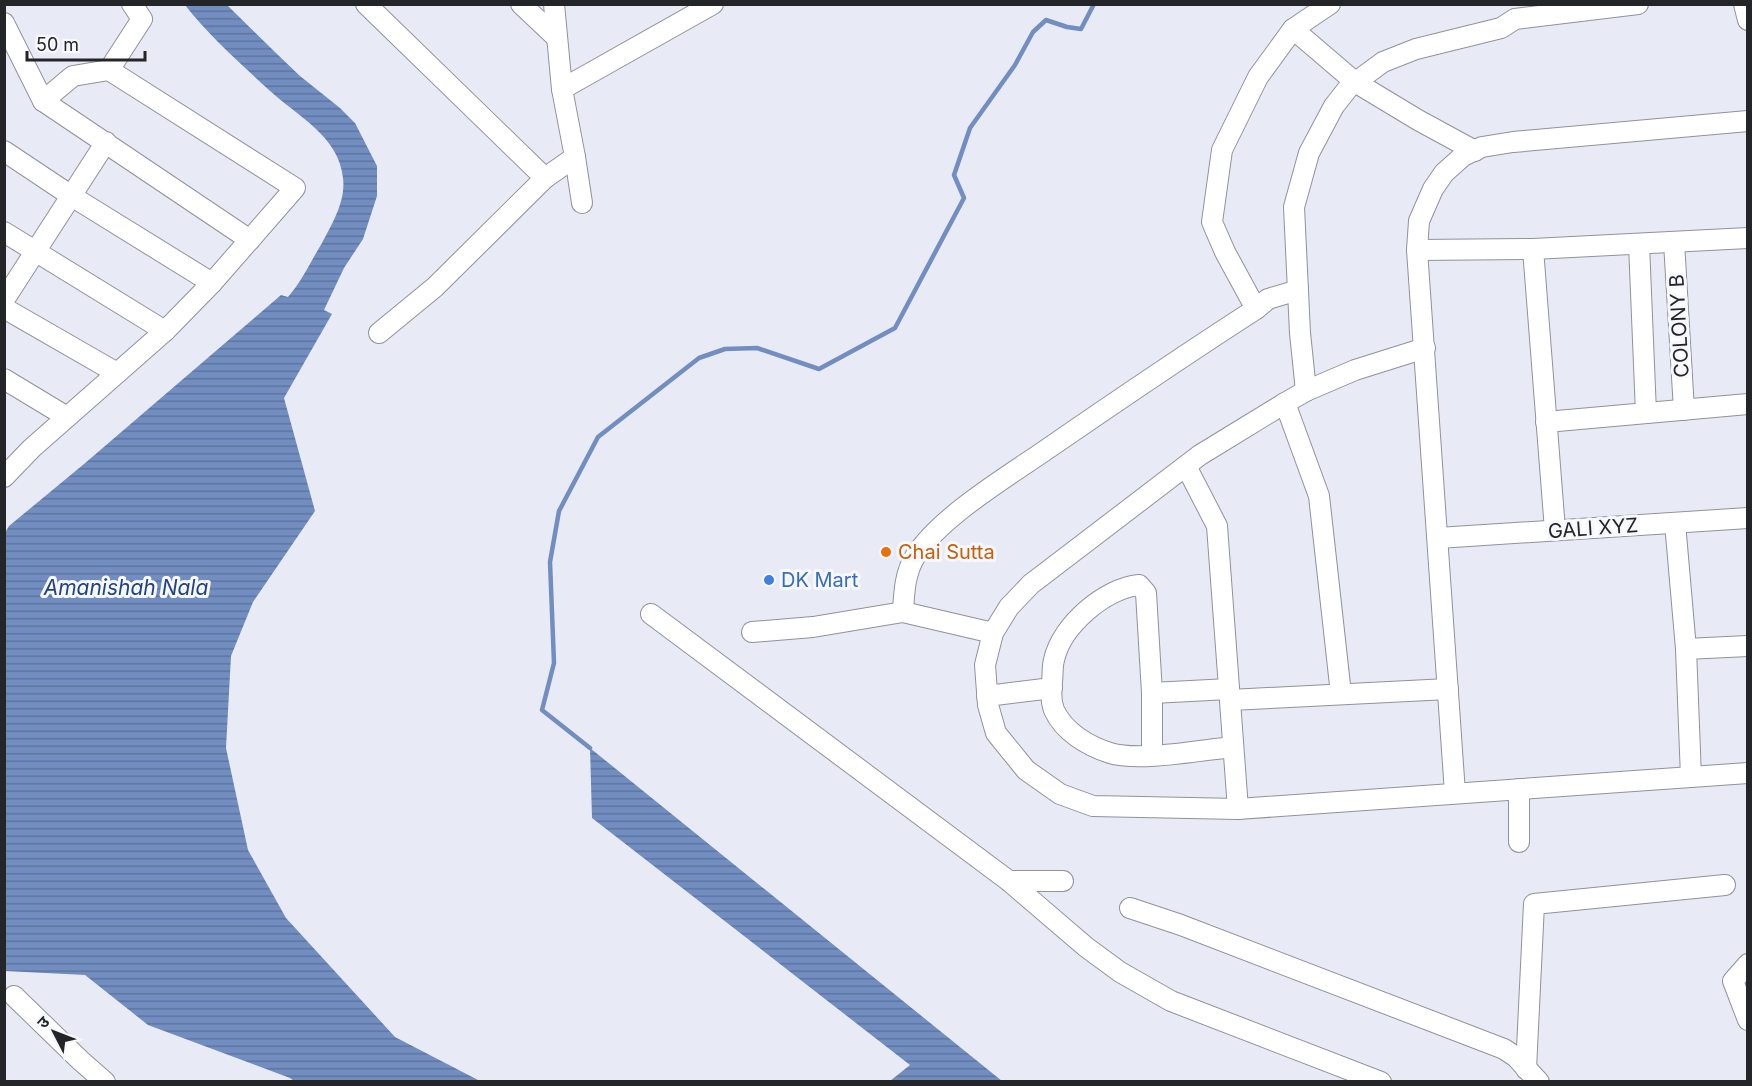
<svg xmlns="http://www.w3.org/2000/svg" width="1752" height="1086" viewBox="0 0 1752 1086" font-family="Inter,'Noto Sans Devanagari',sans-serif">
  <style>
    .water { fill: url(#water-rules) }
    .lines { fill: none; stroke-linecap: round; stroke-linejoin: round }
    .stream { stroke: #728ec1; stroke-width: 4.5 }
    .minor-casing { stroke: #90929b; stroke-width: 22 }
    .minor { stroke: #fff; stroke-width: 20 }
    .food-dot { fill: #e8710a; stroke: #f7f8fe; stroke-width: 2 }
    .shop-dot { fill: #3f7fe0; stroke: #f7f8fe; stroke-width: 2 }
    .labels { text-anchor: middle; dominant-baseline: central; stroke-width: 6; stroke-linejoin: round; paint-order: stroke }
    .street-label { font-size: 20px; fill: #242529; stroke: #f7f8fe }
    .food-label { font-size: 20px; fill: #c56008; stroke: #f7f8fe; text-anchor: start }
    .shop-label { font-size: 20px; fill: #366cbe; stroke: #f7f8fe; text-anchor: start }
    .water-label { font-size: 21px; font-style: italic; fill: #214382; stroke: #f7f8fe }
  </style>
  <defs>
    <pattern id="water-rules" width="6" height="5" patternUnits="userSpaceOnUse" patternTransform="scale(1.5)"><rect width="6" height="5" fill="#728ec1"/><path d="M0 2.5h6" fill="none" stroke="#5d749d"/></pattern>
  </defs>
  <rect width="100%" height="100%" fill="#e8ebf5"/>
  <g class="water">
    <path d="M185 5H227L277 54 300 76 340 108 355 123 377 166V196L363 239 344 268 324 310 332 314 284 398 315 511 253 602 231 656 226 748 248 850 286 918 395 1037 480 1081H294L290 1078 148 1025 85 975 5 971V533L9 526 84 464 281 295 288 297C302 281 311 261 322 243 332 224 346 201 343 178 339 136 297 116 269 90 240 63 209 36 185 5Z"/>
    <path d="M590 748 1002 1081H890L910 1065 592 818Z"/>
  </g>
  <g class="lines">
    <path class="stream" d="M590 748 542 710 554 663 550 562 559 511 598 437 699 358 725 349 757 348 819 369 895 328 964 198 954 175 970 128 1015 65 1033 32 1046 20 1067 27 1081 29 1094 4"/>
    <g class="minor-casing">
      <g id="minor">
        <path d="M366 4 545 178"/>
        <path d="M521 4 557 38"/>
        <path d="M1744 4 1748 20"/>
        <path d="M4 23 43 101"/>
        <path d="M1293 29 1355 82 1418 120 1475 151"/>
        <path d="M109 70 142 19 132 4"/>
        <path d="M562 89 713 4"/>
        <path d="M4 151 73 197 212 283 165 331"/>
        <path d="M575 157 582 203"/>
        <path d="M4 232 165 331 32 448 4 477"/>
        <path d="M1674 242 1684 410"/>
        <path d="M1639 244 1646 413"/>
        <path d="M1533 249 1555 530"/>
        <path d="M1417 250 1533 249 1748 238"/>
        <path d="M212 283 295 188 109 70 73 76 43 101 250 240"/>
        <path d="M4 300 106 142"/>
        <path d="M4 308 117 373"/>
        <path d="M1256 309 1225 252 1212 222 1222 150 1258 77 1293 29 1330 4"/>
        <path d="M379 333 435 287 545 178 575 157 562 89 554 4"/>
        <path d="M1425 348 1355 370 1306 391 1285 403 1200 455 1031 584 1009 607 993 633 985 665 988 705 996 733 1026 770 1060 794 1093 806 1238 809 1748 773"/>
        <path d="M4 379 67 417"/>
        <path d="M1306 391 1300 333 1294 207 1309 153 1334 106 1349 87 1383 62 1416 49 1501 28 1515 19 1638 4"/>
        <path d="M1285 403 1319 496 1341 694"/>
        <path d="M1546 422 1748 404"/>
        <path d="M1186 466 1217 526 1238 809"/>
        <path d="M1675 523 1686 649 1691 777"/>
        <path d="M1438 538 1748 518"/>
        <path d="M903 612C904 592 905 572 916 555 940 518 1003 479 1040 454 1111 405 1183 356 1256 309L1268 299 1298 290"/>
        <path d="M651 614 1009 881 1086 947 1120 972 1171 1001 1381 1082"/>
        <path d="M752 632 813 627 903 612 993 633"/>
        <path d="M1686 649 1748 646"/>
        <path d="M1229 689 1152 693 1146 593 1139 585C1105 588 1061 626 1054 660 1052 667 1053 675 1052 682 1051 690 1051 702 1054 710 1064 732 1088 746 1110 753 1139 762 1201 750 1233 747"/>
        <path d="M1152 693V755"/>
        <path d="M987 696 1052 688"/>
        <path d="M1230 700 1448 689"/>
        <path d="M1455 793 1417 250 1419 221 1433 189 1444 173 1463 156 1482 147 1513 142 1748 121"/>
        <path d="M1519 842V789"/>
        <path d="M1009 881H1063"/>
        <path d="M1130 908 1181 925 1504 1049 1516 1057 1539 1082"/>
        <path d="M1748 964 1733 981 1748 1020"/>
        <path d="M14 996 80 1060 105 1082"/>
        <path d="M1526 1069 1534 904 1725 885"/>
      </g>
    </g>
    <use href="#minor" class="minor"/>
  </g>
  <circle class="food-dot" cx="886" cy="552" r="6"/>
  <circle class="shop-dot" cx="769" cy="580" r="6"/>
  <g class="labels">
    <g class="street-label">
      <text transform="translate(1679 326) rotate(-93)">COLONY B</text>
      <text transform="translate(1593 528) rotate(-4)">GALI XYZ</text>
    </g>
    <g class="food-label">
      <text x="898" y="552">Chai Sutta</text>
    </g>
    <g class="shop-label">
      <text x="781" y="580">DK Mart</text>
    </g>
    <g class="water-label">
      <text x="126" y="587">Amanishah Nala</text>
    </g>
  </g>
  <rect width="1752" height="1086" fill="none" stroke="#242529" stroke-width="12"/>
  <g transform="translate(54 1032) rotate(312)" stroke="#f7f8fe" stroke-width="4.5" paint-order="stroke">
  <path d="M0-4.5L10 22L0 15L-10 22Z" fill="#242529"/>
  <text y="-9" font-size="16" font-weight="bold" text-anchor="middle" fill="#242529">उ</text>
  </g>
  <path d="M27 51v9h118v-9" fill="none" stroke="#242529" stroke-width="3"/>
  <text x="36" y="51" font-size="18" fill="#242529" stroke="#f7f8fe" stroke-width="4.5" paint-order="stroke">50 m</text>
</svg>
